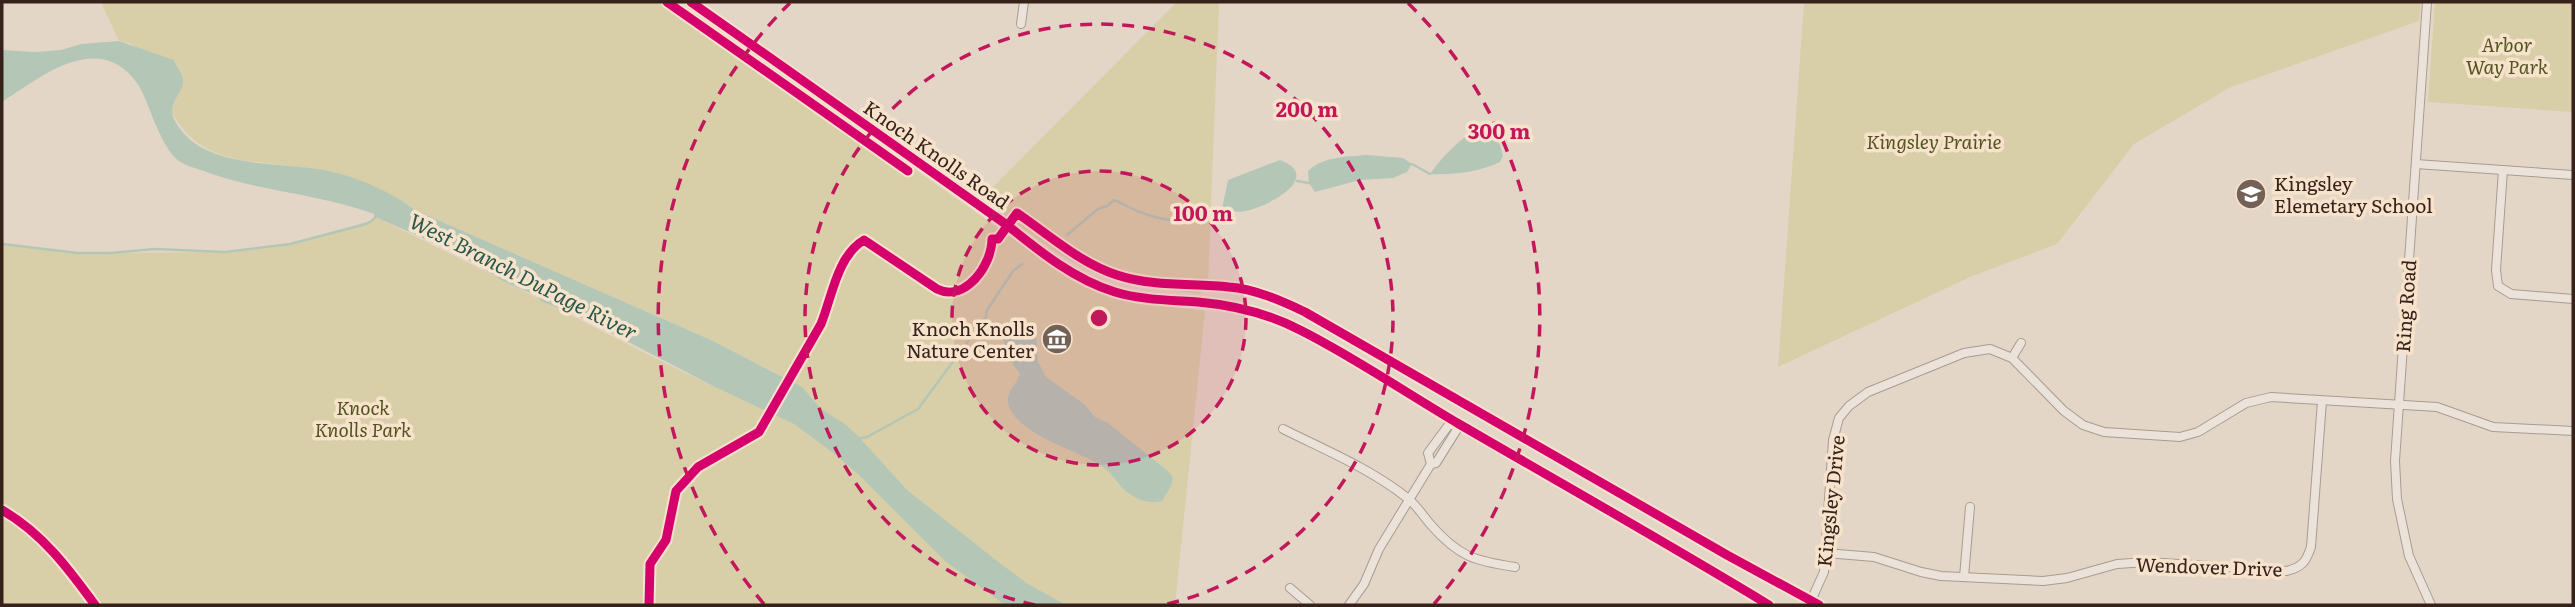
<svg xmlns="http://www.w3.org/2000/svg" width="2575" height="607" viewBox="0 0 2575 607" font-family="Literata,serif">
  <style>
    .green { fill: #d8cfa8 }
    .water { fill: #b4c7b7 }
    .lines { fill: none; stroke-linecap: round; stroke-linejoin: round }
    .stream { stroke: #b4c7b7; stroke-width: 2.5 }
    .street-casing { stroke: #a89b91; stroke-width: 10 }
    .street { stroke: #ebe3da; stroke-width: 8 }
    .cycleway-casing { stroke: #f7e2cb; stroke-width: 13 }
    .cycleway { stroke: #d6006c; stroke-width: 9 }
    .ring { fill: none; stroke: #c2185b; stroke-width: 3.5; stroke-dasharray: 12 9 }
    .labels { text-anchor: middle; dominant-baseline: central; stroke-width: 7; stroke-linejoin: round; paint-order: stroke }
    .park-label { font-size: 19px; font-style: italic; fill: #51541f; stroke: #f7e2cb }
    .street-label { font-size: 19px; fill: #36221a; stroke: #f7e2cb }
    .poi-label { font-size: 19px; fill: #36221a; stroke: #f7e2cb; text-anchor: start }
    .water-label { font-size: 21px; font-style: italic; fill: #28574b; stroke: #f7e2cb }
    .centre { fill: #c2185b; stroke: #f7e2cb; stroke-width: 3.5 }
    .ring-label { font-size: 21px; text-anchor: middle; font-weight: bold; fill: #c2185b; stroke: #f7e2cb; stroke-width: 7; stroke-linejoin: round; paint-order: stroke }
  </style>
  <rect width="100%" height="100%" fill="#e4d6c7"/>
  <g class="green">
    <path d="M101 2H677L1075 282 1140 303 1205 311 1175 605H2V244L78 253 225 252 290 244 373 220 375 217C506 279 631 350 763 409L776 373 711 340 415 210C394 195 338 175 311 169 255 158 203 170 171 111L183 83 182 76 129 43 119 41Z"/>
    <path d="M1177 2H1219L1208 283 1200 294C1167 289 1131 288 1099 275 1057 258 1019 224 982 198Z"/>
    <path d="M1804 2H2421L2419 21 2231 87 2134 144 2057 244 1970 277 1778 367Z"/>
    <path d="M2435 2H2573V112L2428 102Z"/>
  </g>
  <g class="water">
    <path d="M119 41 174 60C176 66 182 73 183 79 185 92 166 104 174 119 199 170 276 161 323 170 355 176 390 191 415 210L711 340 802 387 821 409 845 424 857 435 907 490 1001 564 1028 584 1066 605H1005L945 561 859 475 836 455 794 424 715 387 584 319 541 301 537 296 503 281 455 252 375 217 374 214C320 194 263 192 209 173 200 169 187 167 179 161 168 154 157 128 152 116 147 103 142 88 133 78 94 32 38 79 2 102V50L36 52 61 50 81 44Z"/>
    <path d="M1479 128C1496 132 1499 140 1503 156L1500 162C1480 172 1452 175 1430 174 1442 157 1460 138 1479 128Z"/>
    <path d="M1367 155 1403 158 1412 164 1407 172 1393 178 1360 180 1315 192 1309 183 1308 171C1324 156 1346 157 1367 155Z"/>
    <path d="M1280 160C1325 177 1266 208 1245 211 1238 213 1230 211 1222 209L1228 180Z"/>
    <path d="M1021 323 1030 325 1036 333 1038 362 1046 377 1084 404 1095 417 1108 423 1168 471 1173 477 1171 486 1162 501C1150 504 1142 501 1131 495 1119 488 1113 472 1100 465 1076 450 1015 434 1008 403 1006 392 1017 384 1020 374 1008 357 991 335 1021 323Z"/>
  </g>
  <g class="lines">
    <g class="stream">
      <path d="M1412 164 1430 174"/>
      <path d="M1297 181 1309 183"/>
      <path d="M1067 235 1098 209 1107 206 1114 200C1123 203 1131 209 1140 212 1171 225 1192 221 1222 209"/>
      <path d="M2 244 78 253H110L155 249 225 252 290 244 366 224 373 220 376 216"/>
      <path d="M856 439 867 437 918 409 986 317 987 310 1013 271 1022 264"/>
    </g>
    <g class="street-casing">
      <g id="street">
        <path d="M691 2 1007 225C1039 251 1075 280 1115 292 1141 300 1170 300 1198 302 1232 305 1269 314 1300 330 1354 357 1406 393 1459 424 1562 484 1667 543 1769 605"/>
        <path d="M2427 2 2395 461 2397 499 2409 556 2431 605"/>
        <path d="M1021 24 1024 2"/>
        <path d="M2416 164 2573 175"/>
        <path d="M2503 170 2496 270 2498 286 2511 294 2573 299"/>
        <path d="M2012 358 2021 343"/>
        <path d="M1283 429C1325 450 1369 468 1406 497 1416 504 1423 516 1431 525 1459 557 1475 561 1515 567"/>
        <path d="M1431 464 1428 453 1448 426 1457 423"/>
        <path d="M1826 553 1874 557 1921 572 1941 576 2043 581 2067 578 2117 564 2147 562 2287 571C2302 567 2306 562 2311 547L2322 401"/>
        <path d="M1964 577 1970 507"/>
        <path d="M1290 588 1310 605"/>
        <path d="M1349 605 1364 584 1379 549 1431 464 1436 463 1456 431 1457 423"/>
        <path d="M1809 605 1824 572 1833 440 1839 418 1849 406 1868 392 1964 353 1990 349 2012 358 2064 411 2083 425 2104 432 2180 437 2198 432 2246 403 2271 397 2437 407 2493 427 2573 431"/>
      </g>
    </g>
    <use href="#street" class="street"/>
    <g class="cycleway-casing">
      <g id="cycleway">
        <path d="M667 2 908 171"/>
        <path d="M691 2 1007 225C1039 251 1075 280 1115 292 1141 300 1170 300 1198 302 1232 305 1269 314 1300 330 1354 357 1406 393 1459 424 1562 484 1667 543 1769 605"/>
        <path d="M2 510C42 533 68 568 95 605"/>
        <path d="M649 605 650 564 666 540 676 491 698 467 759 432 821 324C832 297 837 256 864 240L937 289C965 303 992 265 992 239H998L1017 213C1049 235 1080 263 1117 275 1153 287 1192 283 1229 287 1255 289 1282 301 1305 312L1727 555 1819 605"/>
      </g>
    </g>
    <use href="#cycleway" class="cycleway"/>
  </g>
  <circle cx="1099" cy="318" r="147" fill="#c2185b" fill-opacity=".12"/>
  <g class="ring">
    <circle cx="1099" cy="318" r="147"/>
    <path d="M1035 605A294 294 0 1 1 1163 605"/>
    <path d="M764 604A441 441 0 0 1 790 3M1408 3A441 441 0 0 1 1434 604"/>
  </g>
  <defs>
    <g id="school-disc" transform="scale(1.575)"><circle r="9.5" fill="#736157" stroke="#f7e2cb"/><path d="M0-5L7-2L0 1L-7-2ZM-4 1L0 2.5L4 1V4Q0 6-4 4Z" fill="#fff"/></g>
    <g id="museum-disc" transform="scale(1.575)"><circle r="9.5" fill="#736157" stroke="#f7e2cb"/><path d="M0-6L6-3V-2H-6V-3ZM-5-1h2V3h-2ZM-1-1h2V3h-2ZM3-1h2V3H3ZM-6 4H6V6H-6Z" fill="#fff"/></g>
  </defs>
  <g fill-rule="evenodd">
    <use href="#school-disc" x="2251" y="194"/>
    <use href="#museum-disc" x="1057" y="339"/>
  </g>
  <g class="labels">
    <g class="park-label">
      <text x="2507" y="44">Arbor<tspan x="2507" dy="22">Way Park</tspan></text>
      <text x="1934" y="141">Kingsley Prairie</text>
      <text x="363" y="407">Knock<tspan x="363" dy="22">Knolls Park</tspan></text>
    </g>
    <g class="street-label">
      <text transform="translate(937 154) rotate(35)">Knoch Knolls Road</text>
      <text transform="translate(2405 306) rotate(-86)">Ring Road</text>
      <text transform="translate(1830 501) rotate(-84)">Kingsley Drive</text>
      <text transform="translate(2209 566) rotate(2)">Wendover Drive</text>
    </g>
    <g class="poi-label">
      <text x="2274" y="183">Kingsley<tspan x="2274" dy="22">Elemetary School</tspan></text>
      <text x="1034" y="328" text-anchor="end">Knoch Knolls<tspan x="1034" dy="22">Nature Center</tspan></text>
    </g>
    <g class="water-label">
      <text transform="translate(524 275) rotate(27)">West Branch DuPage River</text>
    </g>
  </g>
  <circle cx="1099" cy="318" r="10" class="centre"/>
  <g class="ring-label">
    <text x="1307" y="117">200 m</text>
    <text x="1499" y="139">300 m</text>
    <text x="1203" y="221">100 m</text>
  </g>
  <rect width="2575" height="607" fill="none" stroke="#36221a" stroke-width="7"/>
</svg>
